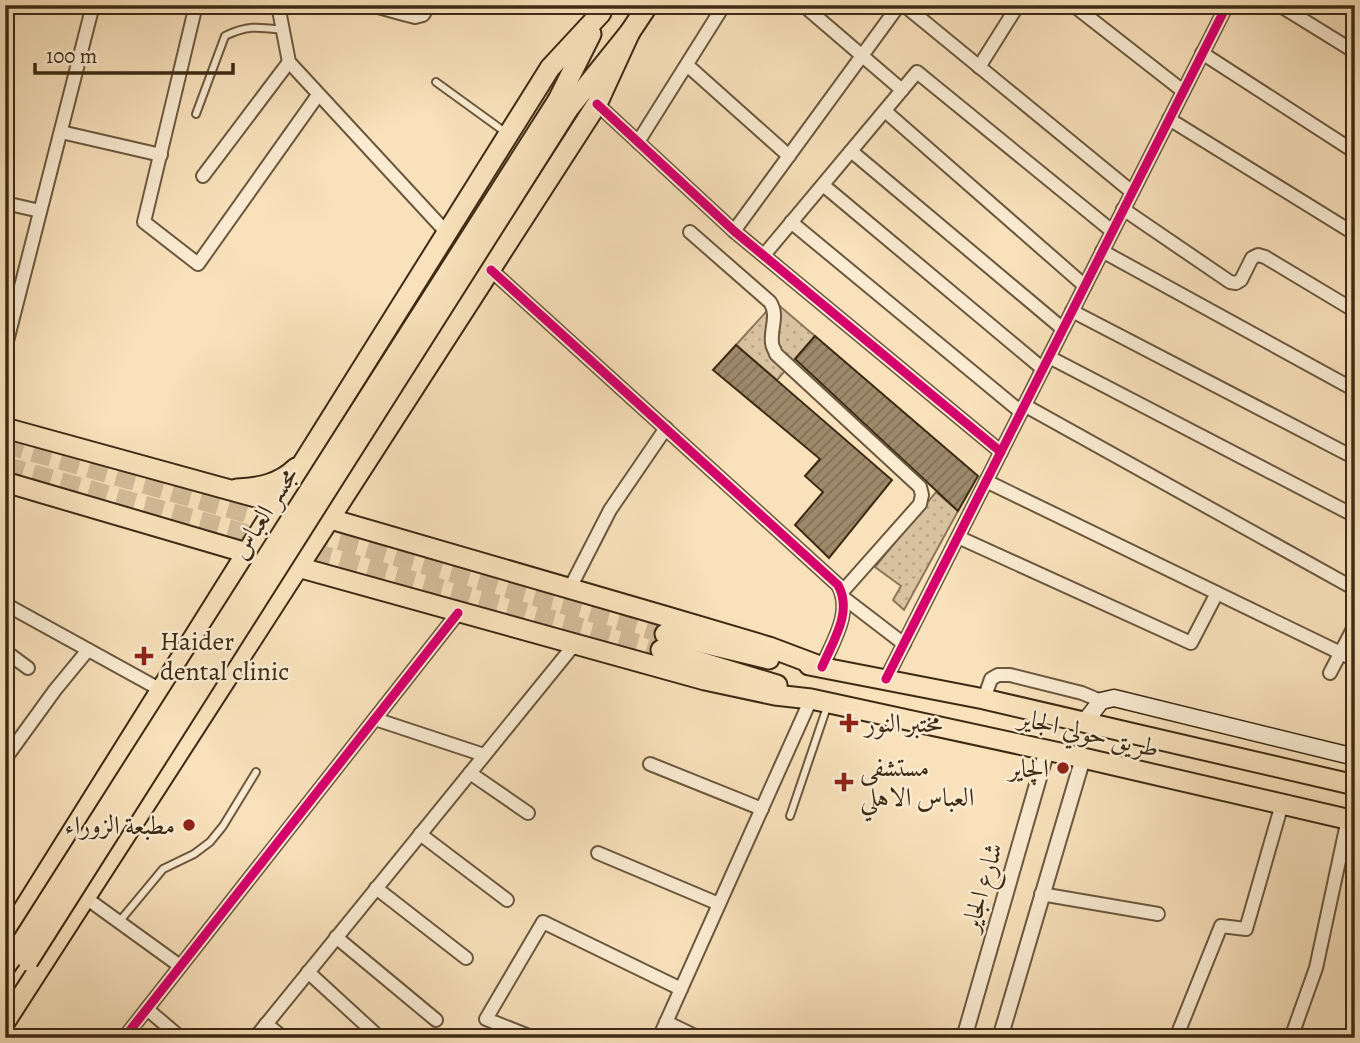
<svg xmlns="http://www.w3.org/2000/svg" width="1360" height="1043" viewBox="0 0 1360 1043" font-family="Alegreya,Amiri,serif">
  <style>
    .grass { fill: url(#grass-dots); stroke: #8a765a; stroke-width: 2 }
    .building { fill: url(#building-hatch); stroke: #3d2a14; stroke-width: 2 }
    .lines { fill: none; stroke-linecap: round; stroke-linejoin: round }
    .trunk-tunnel { stroke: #d3bc9a; stroke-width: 19; stroke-dasharray: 19 10; stroke-linecap: butt }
    .service-casing { stroke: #6c583e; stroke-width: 10 }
    .minor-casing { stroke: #6c583e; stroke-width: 16 }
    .tertiary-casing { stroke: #6c583e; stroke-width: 18 }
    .secondary-casing { stroke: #3d2a14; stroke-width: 19 }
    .trunk-casing { stroke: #3d2a14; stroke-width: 23 }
    .service { stroke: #faecd3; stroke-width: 6 }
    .minor { stroke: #faecd3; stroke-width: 12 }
    .tertiary { stroke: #faecd3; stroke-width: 14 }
    .secondary { stroke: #faecd3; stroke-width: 16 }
    .trunk { stroke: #f8e1bb; stroke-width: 19 }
    .trunk-bridge-casing { stroke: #3d2a14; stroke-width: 23; stroke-linecap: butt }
    .trunk-bridge { stroke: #f8e1bb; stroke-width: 19 }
    .cycleway-casing { stroke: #faecd3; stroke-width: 13 }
    .cycleway { stroke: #d6006c; stroke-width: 9 }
    .poi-dot { fill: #8f2418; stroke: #faecd3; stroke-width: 2.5 }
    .labels { text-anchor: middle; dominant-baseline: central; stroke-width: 5; stroke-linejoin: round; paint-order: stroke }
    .street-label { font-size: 26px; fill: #3d2a14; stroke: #faecd3 }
    .poi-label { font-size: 26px; fill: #3d2a14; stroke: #faecd3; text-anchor: start }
  </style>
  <defs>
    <pattern id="grass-dots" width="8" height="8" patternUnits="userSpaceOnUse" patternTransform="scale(1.75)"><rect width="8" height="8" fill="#d8c29f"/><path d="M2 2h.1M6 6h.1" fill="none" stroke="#baa788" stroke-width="1.8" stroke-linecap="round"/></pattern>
    <pattern id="building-hatch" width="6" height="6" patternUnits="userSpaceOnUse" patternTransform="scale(1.75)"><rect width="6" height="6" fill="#9e896b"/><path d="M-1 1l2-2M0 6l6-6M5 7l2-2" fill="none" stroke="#827057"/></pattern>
  </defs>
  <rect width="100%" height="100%" fill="#f8e1bb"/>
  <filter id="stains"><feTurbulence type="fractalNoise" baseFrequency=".00286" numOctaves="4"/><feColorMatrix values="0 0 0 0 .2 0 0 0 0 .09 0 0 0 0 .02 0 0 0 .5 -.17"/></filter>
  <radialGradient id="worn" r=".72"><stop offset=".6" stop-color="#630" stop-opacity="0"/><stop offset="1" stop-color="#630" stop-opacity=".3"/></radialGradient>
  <g class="grass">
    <path d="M775 302 815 336 777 380 736 345Z"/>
    <path d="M936 492 958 511 904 610 893 600 901 586 875 567Z"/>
  </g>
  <g class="building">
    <path d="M815 336 978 476 958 511 795 359Z"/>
    <path d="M736 345 892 480 829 558 795 525 823 492 805 476 820 459 713 370Z"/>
  </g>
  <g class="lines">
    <g class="trunk-tunnel">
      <path d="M5 444 665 634"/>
      <path d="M5 466 661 650"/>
    </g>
    <g class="service-casing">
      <g id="service">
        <path d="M436 82 505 132"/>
        <path d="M196 114 225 36C248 25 258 27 283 30"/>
        <path d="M790 816 828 704"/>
        <path d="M119 922 163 869 194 854 210 842 223 826 256 772"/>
      </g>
    </g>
    <g class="minor-casing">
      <g id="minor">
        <path d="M196 5 144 222 198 264 318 95"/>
        <path d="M278 5 289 62 447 233"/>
        <path d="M371 5 407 15 415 17 423 15 429 5"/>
        <path d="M803 5 902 90"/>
        <path d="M904 5 1132 192"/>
        <path d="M1073 5 1183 91"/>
        <path d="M1279 5 1355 52"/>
        <path d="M1202 53 1355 152"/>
        <path d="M687 65 789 156"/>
        <path d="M979 67 1018 5"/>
        <path d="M597 104 734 231 1001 452"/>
        <path d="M885 111 1085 286"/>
        <path d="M1169 119 1355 234"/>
        <path d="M61 132 161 155"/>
        <path d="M638 142 724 5"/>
        <path d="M851 151 1063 329"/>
        <path d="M203 176 289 62"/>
        <path d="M823 185 1043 369"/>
        <path d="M5 203 40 211"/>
        <path d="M1123 209 1230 282 1236 283 1241 280 1252 258 1258 255 1265 257 1355 311"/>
        <path d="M791 222 1021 412"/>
        <path d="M734 231 899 5"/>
        <path d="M690 232 770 302C779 316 770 328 772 343 772 347 775 350 776 354L920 487 922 495 920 504 842 592"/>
        <path d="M1102 251 1355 390"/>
        <path d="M764 255 917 72 1112 231"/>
        <path d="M491 270 838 585C853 612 833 641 822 667"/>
        <path d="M1072 311 1355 458"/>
        <path d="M5 349 93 5"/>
        <path d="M1049 357 1355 516"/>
        <path d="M1024 405 1355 589"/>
        <path d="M986 481 1355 660"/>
        <path d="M958 537 1191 643 1217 593"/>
        <path d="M570 588 610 510 666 428"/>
        <path d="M844 598 904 644"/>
        <path d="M5 604 161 690"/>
        <path d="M5 651 28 668"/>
        <path d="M1330 673 1355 625"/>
        <path d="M886 679 1227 5"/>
        <path d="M984 699 991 679 998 675H1010L1082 693 1101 701"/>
        <path d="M375 719 484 755"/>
        <path d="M5 759 55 690 88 650"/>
        <path d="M650 764 762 809"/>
        <path d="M470 773 528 813"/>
        <path d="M420 834 507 900"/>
        <path d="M598 853 719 904"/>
        <path d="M376 888 466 958"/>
        <path d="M1041 894 1158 914"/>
        <path d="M86 898 180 966"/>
        <path d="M336 937 436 1020"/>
        <path d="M308 972 380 1038"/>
        <path d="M147 1009 181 1038"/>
        <path d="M666 1022 699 1038"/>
        <path d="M266 1024 284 1038"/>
        <path d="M124 1038 458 613"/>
        <path d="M255 1038 574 645"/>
        <path d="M534 1038 486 1019 543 922 681 989"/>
        <path d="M659 1038 811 699"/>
        <path d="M1176 1038 1221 926 1246 929 1282 804"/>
        <path d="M1291 1038 1316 968 1348 819"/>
      </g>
    </g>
    <g class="tertiary-casing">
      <g id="tertiary">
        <path d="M964 1038 1047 750"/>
        <path d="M1000 1038 1083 758"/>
      </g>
    </g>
    <g class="secondary-casing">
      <path id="secondary" d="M1084 723 1101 701 1114 698 1355 757"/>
    </g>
    <g class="trunk-casing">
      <g id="trunk">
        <path d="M558 100 591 34"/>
        <path d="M569 108 630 32 648 5"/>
        <path d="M5 428 288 506"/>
        <path d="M5 482 247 553 705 680 775 695 811 699 1083 758 1355 821"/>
        <path d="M237 489C259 488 280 484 296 468"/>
        <path d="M320 516 668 617 769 647 822 667"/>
        <path d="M665 634 769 659"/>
        <path d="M661 650 777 685"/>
        <path d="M809 665 984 699 1355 785"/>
        <path d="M5 939 550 68 601 13"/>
        <path d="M5 967 15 953"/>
        <path d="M5 1022 597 104 630 32"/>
      </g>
    </g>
    <use href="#service" class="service"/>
    <use href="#minor" class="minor"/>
    <use href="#tertiary" class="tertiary"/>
    <use href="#secondary" class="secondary"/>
    <use href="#trunk" class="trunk"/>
    <g class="trunk-bridge-casing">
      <g id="trunk-bridge">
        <path d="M15 953 558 100"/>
        <path d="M28 961 569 108"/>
      </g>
    </g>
    <use href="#trunk-bridge" class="trunk-bridge"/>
    <g class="cycleway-casing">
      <g id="cycleway">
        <path d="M597 104 734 231 1001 452"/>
        <path d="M491 270 838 585C853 612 833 641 822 667"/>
        <path d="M886 679 1227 5"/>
        <path d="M124 1038 458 613"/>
      </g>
    </g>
    <use href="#cycleway" class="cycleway"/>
  </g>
  <g class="poi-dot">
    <path d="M140.5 645.5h7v7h7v7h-7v7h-7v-7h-7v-7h7z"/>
    <path d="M845.5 712.5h7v7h7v7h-7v7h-7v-7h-7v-7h7z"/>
    <circle cx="1063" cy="768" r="7"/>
    <path d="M840.5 771.5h7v7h7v7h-7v7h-7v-7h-7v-7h7z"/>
    <circle cx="189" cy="825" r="7"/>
  </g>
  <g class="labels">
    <g class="street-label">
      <text transform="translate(264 513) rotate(-58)">مجسر العباس</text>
      <text transform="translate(1089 733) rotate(13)">طريق حولي الجاير</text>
      <text transform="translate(982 887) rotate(-74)">شارع الجاير</text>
    </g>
    <g class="poi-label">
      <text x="160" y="641">Haider<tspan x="160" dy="30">dental clinic</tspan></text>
      <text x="865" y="723">مختبر النور</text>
      <text x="860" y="767">مستشفى<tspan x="860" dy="30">العباس الاهلي</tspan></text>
      <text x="1049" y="768" text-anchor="end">الچاير</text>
      <text x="175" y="825" text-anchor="end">مطبعة الزوراء</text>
    </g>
  </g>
  <rect width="1360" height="1043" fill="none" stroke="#f8e1bb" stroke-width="28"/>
  <rect x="7" y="7" width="1346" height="1029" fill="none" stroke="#3d2a14" stroke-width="3.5"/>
  <rect x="14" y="14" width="1332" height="1015" fill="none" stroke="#3d2a14" stroke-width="2"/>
  <path d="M35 63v10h198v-10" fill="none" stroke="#3d2a14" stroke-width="3.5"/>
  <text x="46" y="63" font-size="21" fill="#3d2a14" stroke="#faecd3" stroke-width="5" paint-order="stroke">100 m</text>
  <rect width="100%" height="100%" filter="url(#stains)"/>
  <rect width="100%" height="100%" fill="url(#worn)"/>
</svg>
